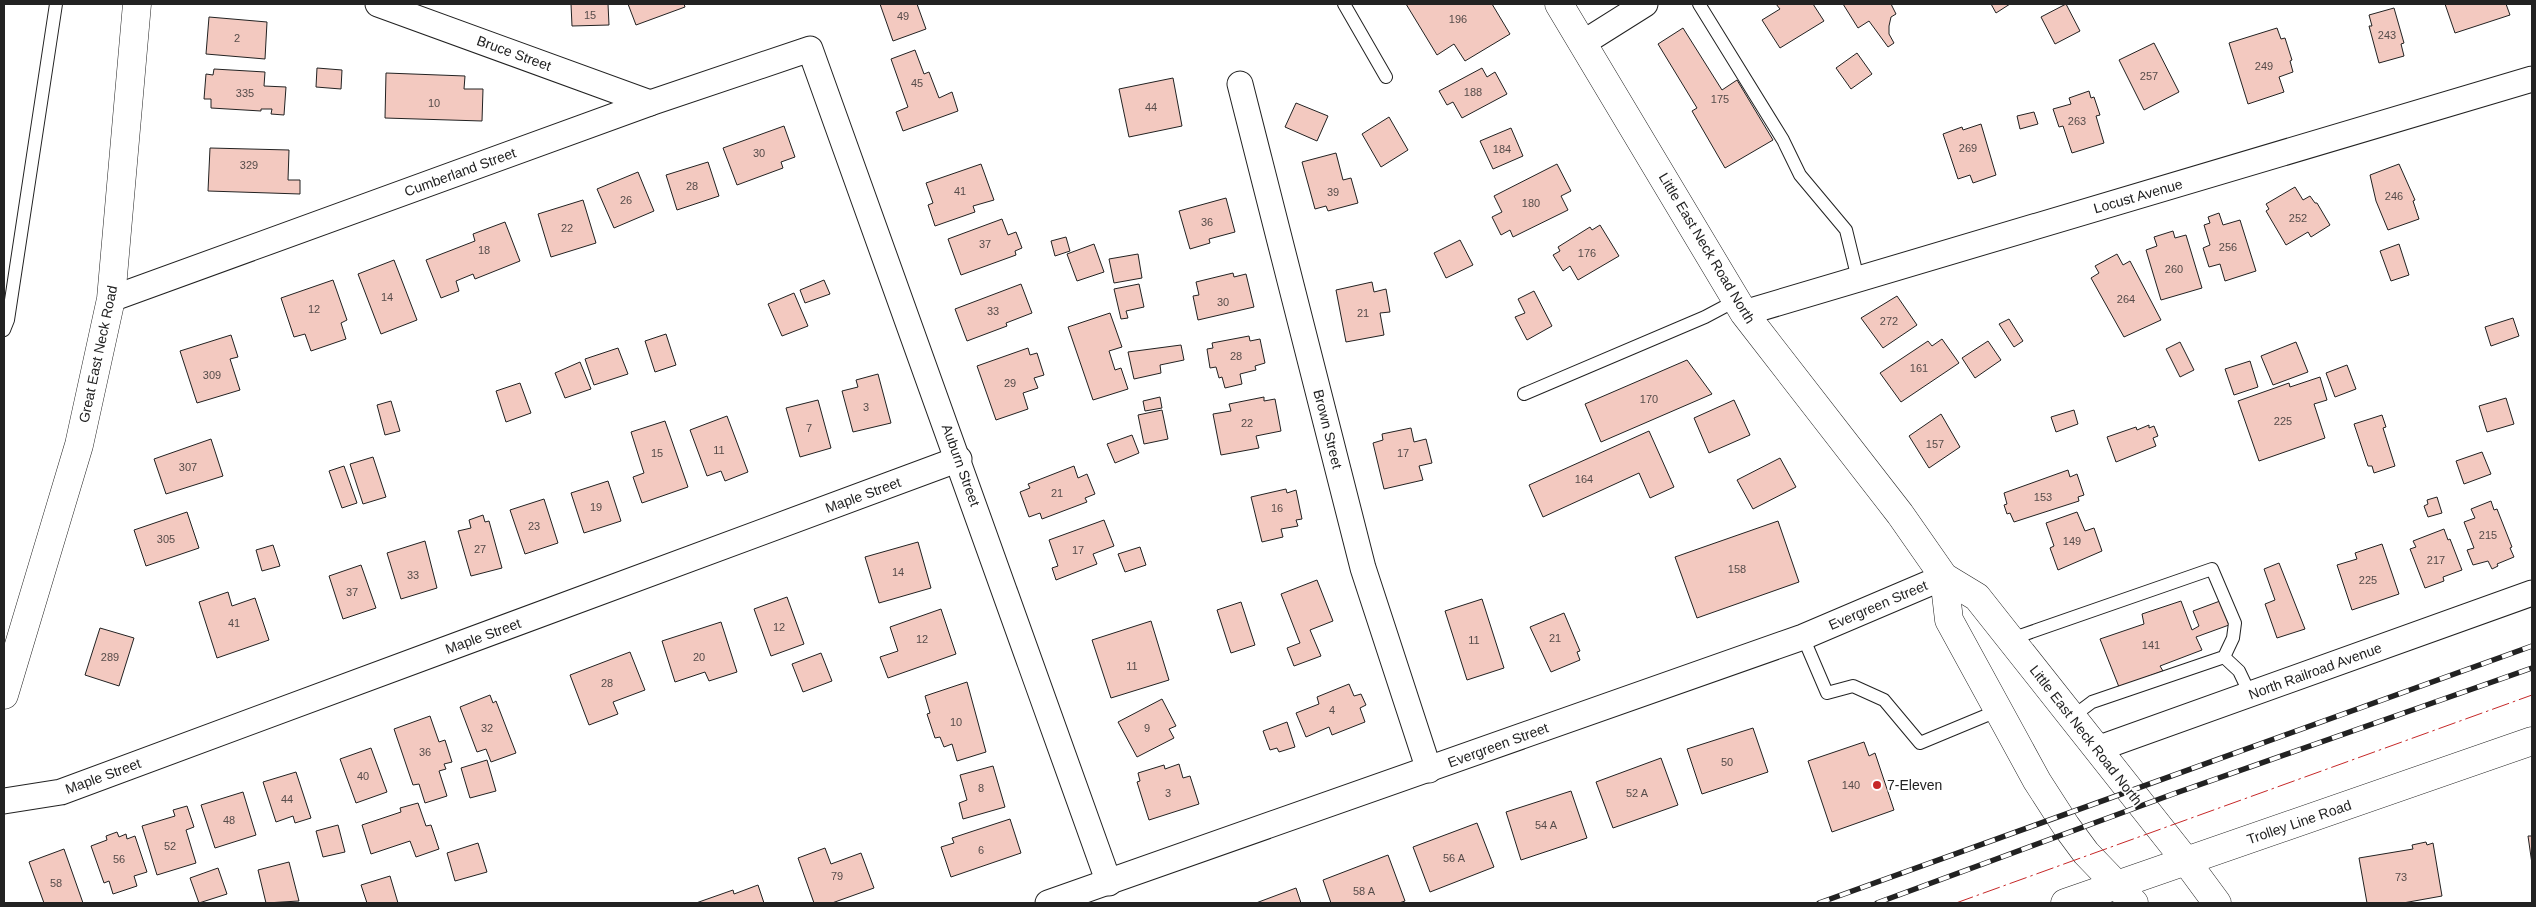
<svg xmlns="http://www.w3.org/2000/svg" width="2536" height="907" viewBox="0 0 2536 907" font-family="Arial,sans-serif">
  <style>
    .building { fill: #f3c9c0; stroke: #222 }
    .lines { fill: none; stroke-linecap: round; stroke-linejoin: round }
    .lane-casing { stroke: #222; stroke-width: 14 }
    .street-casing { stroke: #222; stroke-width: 27 }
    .secondary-casing { stroke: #222; stroke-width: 29 }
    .primary-casing { stroke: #222; stroke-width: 29 }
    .lane { stroke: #fff; stroke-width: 12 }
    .street { stroke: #fff; stroke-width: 25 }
    .secondary { stroke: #fff; stroke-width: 28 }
    .primary { stroke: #fff; stroke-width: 28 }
    .rail-casing { stroke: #222; stroke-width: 5.5 }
    .rail { stroke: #fff; stroke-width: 4; stroke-dasharray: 11; stroke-linecap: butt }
    .power { stroke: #c62828; stroke-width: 1; stroke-dasharray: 18 4 2.5 4; stroke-linecap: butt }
    .poi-dot { fill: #c62828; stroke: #fff; stroke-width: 2 }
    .labels { text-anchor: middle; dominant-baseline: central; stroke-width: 4; stroke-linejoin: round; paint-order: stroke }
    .number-label { font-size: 11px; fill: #564c4a }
    .street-label { font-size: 14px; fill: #222; stroke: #fff }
    .poi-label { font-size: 14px; fill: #222; stroke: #fff; text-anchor: start }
  </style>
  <rect width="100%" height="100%" fill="#fff"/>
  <g class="building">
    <path d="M571 4H608L609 25 572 26Z"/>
    <path d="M628 4H684L685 7 636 25Z"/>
    <path d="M880 4H917L926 29 893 41Z"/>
    <path d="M1406 4H1492L1510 34 1465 61 1454 44 1437 55Z"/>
    <path d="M1776 4H1813L1824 21 1780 48 1762 20 1780 9Z"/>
    <path d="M1843 4H1891L1896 14 1891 17 1889 26V34L1894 43 1888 47 1869 21 1858 28Z"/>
    <path d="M1991 4H2010L1996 13Z"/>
    <path d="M2066 4 2080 31 2055 44 2041 17Z"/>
    <path d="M2445 4H2506L2510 15 2455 33Z"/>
    <path d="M2394 8 2404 43 2401 44 2404 56 2379 63 2369 26H2372L2369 15Z"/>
    <path d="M209 17 267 22 265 59 206 54Z"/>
    <path d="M1683 28 1722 90 1737 80 1773 140 1725 168 1692 111 1697 108 1658 44Z"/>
    <path d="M2277 28 2281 39 2285 38 2292 60 2290 61 2293 72 2279 77 2284 92 2248 104 2229 43Z"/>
    <path d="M2154 43 2179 92 2144 110 2119 60Z"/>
    <path d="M915 50 924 74 929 72 939 98 952 92 958 111 903 131 896 112 908 107 891 59Z"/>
    <path d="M1857 53 1872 74 1851 89 1836 68Z"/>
    <path d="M317 68 342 70 341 89 316 87Z"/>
    <path d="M1482 68 1487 77 1495 72 1507 94 1462 118 1453 102 1447 105 1439 91Z"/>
    <path d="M214 69 265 72 264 86 286 87 284 115 271 114 272 109H261V111L211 108V99H204L206 74 213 75Z"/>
    <path d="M386 73 465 76 464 89H483L482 121 385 118Z"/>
    <path d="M1173 78 1182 126 1129 137 1119 89Z"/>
    <path d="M2089 91 2091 98 2094 97 2100 115 2096 116 2104 143 2072 153 2063 126 2059 127 2053 109 2071 104 2069 98Z"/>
    <path d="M1296 103 1328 116 1317 141 1285 127Z"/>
    <path d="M2034 112 2038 124 2020 129 2017 116Z"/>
    <path d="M1389 117 1408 150 1381 167 1362 134Z"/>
    <path d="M1981 124 1996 175 1973 183 1970 175 1958 179 1943 134 1962 127 1963 130Z"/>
    <path d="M784 126 795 157 781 162 783 168 737 185 723 148Z"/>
    <path d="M1511 128 1523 156 1493 169 1480 141Z"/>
    <path d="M210 148 289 150 288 180H300V194L208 191Z"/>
    <path d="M1336 153 1343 180 1351 178 1358 203 1328 211 1326 206 1315 209 1302 162Z"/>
    <path d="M708 162 719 196 677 210 666 175Z"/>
    <path d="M981 164 994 200 973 206 975 212 935 226 928 205 933 203 926 183Z"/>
    <path d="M1557 164 1571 191 1561 196 1568 210 1513 237 1510 230 1501 235 1492 217 1502 212 1494 196Z"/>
    <path d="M2399 164 2415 200 2413 201 2419 219 2388 230 2376 201 2370 175Z"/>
    <path d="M638 172 654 211 614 228 597 189Z"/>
    <path d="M2295 187 2303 200 2310 196 2315 203H2317L2330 225 2311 237 2308 232 2286 245 2266 211 2269 209 2266 204Z"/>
    <path d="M1226 198 1235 232 1209 239 1210 243 1190 249 1179 211Z"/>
    <path d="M583 200 596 243 551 257 538 214Z"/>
    <path d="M2219 213 2223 225 2240 220 2256 271 2225 281 2220 264 2209 267 2203 248 2210 245 2204 225 2210 223 2208 217Z"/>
    <path d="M1002 219 1008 235 1016 232 1022 248 1015 251 1016 255 961 275 948 239Z"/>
    <path d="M505 222 520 261 475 279 473 274 456 281 459 291 441 298 426 260 475 241 473 234Z"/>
    <path d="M1600 225 1619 256 1578 280 1570 266 1563 271 1553 255 1560 251 1558 247 1590 227 1592 230Z"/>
    <path d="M2173 231 2175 238 2186 235 2202 288 2161 300 2146 250 2157 246 2154 237Z"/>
    <path d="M1066 237 1070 251 1055 256 1051 241Z"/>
    <path d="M1460 240 1473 265 1446 278 1434 253Z"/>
    <path d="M1094 244 1104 272 1077 281 1067 254Z"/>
    <path d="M2399 244 2409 275 2391 281 2380 251Z"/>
    <path d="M1138 254 1142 278 1114 283 1109 259Z"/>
    <path d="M2117 254 2123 265 2130 261 2161 320 2124 337 2091 278 2099 273 2095 266Z"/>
    <path d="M394 260 417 320 381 334 358 274Z"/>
    <path d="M1233 273 1234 277 1246 274 1254 307 1198 320 1193 296 1199 295 1196 282Z"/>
    <path d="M333 280 347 320 341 323 346 339 311 351 305 334 294 337 281 298Z"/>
    <path d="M824 280 830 294 805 303 800 290Z"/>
    <path d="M1372 282 1374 292 1386 289 1390 312 1380 313 1384 335 1346 342 1336 290Z"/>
    <path d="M1021 284 1032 313 1006 323 1007 326 967 341 955 309Z"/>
    <path d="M1139 284 1144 307 1126 311 1128 318 1121 319 1114 289Z"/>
    <path d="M1534 291 1552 326 1527 340 1515 317 1525 313 1518 299Z"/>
    <path d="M794 293 808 326 782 336 768 304Z"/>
    <path d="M1897 296 1917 325 1883 348 1861 318Z"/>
    <path d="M1110 313 1122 347 1109 351 1115 370 1121 368 1128 389 1093 400 1068 327Z"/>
    <path d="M2513 318 2519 336 2491 346 2485 327Z"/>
    <path d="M2009 319 2023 341 2014 347 1999 324Z"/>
    <path d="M666 334 676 365 655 372 645 341Z"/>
    <path d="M231 335 238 357 230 359 240 390 197 403 180 351Z"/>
    <path d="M1249 336 1250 341 1260 339 1265 363 1255 366 1256 370 1240 374 1242 384 1225 388 1222 377 1219 378 1216 367 1210 368 1207 349 1213 348 1212 343Z"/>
    <path d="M1942 339 1959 363 1901 402 1880 373 1928 341 1932 346Z"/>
    <path d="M1988 341 2001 360 1975 378 1962 358Z"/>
    <path d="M2180 342 2194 370 2180 377 2166 349Z"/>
    <path d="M2296 342 2308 372 2273 385 2261 356Z"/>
    <path d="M1181 345 1184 360 1160 365 1161 373 1134 379 1128 352Z"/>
    <path d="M618 348 628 374 594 385 585 359Z"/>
    <path d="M1028 348 1030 355 1037 353 1044 375 1034 378 1038 388 1023 393 1028 409 996 420 977 366Z"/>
    <path d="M1687 360 1712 394 1601 442 1585 404Z"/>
    <path d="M2250 361 2258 387 2234 395 2225 369Z"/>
    <path d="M580 362 591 389 565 398 555 373Z"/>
    <path d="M2347 365 2356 389 2335 397 2326 373Z"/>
    <path d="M878 374 891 423 853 432 842 391 858 387 856 380Z"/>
    <path d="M2320 377 2327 400 2314 404 2325 438 2259 461 2238 401 2289 383 2290 387Z"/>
    <path d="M520 383 531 413 506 422 496 391Z"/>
    <path d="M1160 397 1162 408 1145 411 1143 401Z"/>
    <path d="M1264 397V401L1275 399 1281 431 1256 436 1259 448 1221 455 1213 414 1231 411 1229 404Z"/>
    <path d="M2506 398 2514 424 2487 432 2479 406Z"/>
    <path d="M818 400 831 448 800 457 786 408Z"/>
    <path d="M1734 400 1750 435 1709 453 1694 418Z"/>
    <path d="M391 401 400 431 385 435 377 405Z"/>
    <path d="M1162 410 1168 439 1144 444 1138 415Z"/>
    <path d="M2074 410 2078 424 2056 432 2051 417Z"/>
    <path d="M1941 414 1960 447 1929 468 1909 436Z"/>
    <path d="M2382 415 2386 427 2383 428 2395 466 2374 473 2372 466H2368L2354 424Z"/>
    <path d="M727 416 748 472 725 481 721 471 707 476 690 430Z"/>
    <path d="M665 421 688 487 642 503 633 477 644 473 631 432Z"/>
    <path d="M2149 425V428L2154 426 2158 436 2153 438 2156 446 2116 462 2107 437 2136 427 2137 430Z"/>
    <path d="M1411 428 1414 442 1426 439 1432 463 1419 466 1423 480 1384 489 1373 443 1383 440 1382 434Z"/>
    <path d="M1649 431 1674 487 1650 498 1639 473 1543 517 1529 485Z"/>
    <path d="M1132 435 1139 453 1115 463 1107 444Z"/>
    <path d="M211 439 223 476 166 494 154 459Z"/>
    <path d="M2482 452 2491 474 2464 484 2456 461Z"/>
    <path d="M373 457 386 497 363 504 350 464Z"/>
    <path d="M1780 458 1796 487 1753 509 1737 480Z"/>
    <path d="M344 466 357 503 342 508 329 471Z"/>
    <path d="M1074 466 1078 478 1087 474 1095 494 1085 498 1087 502 1042 519 1040 513 1029 517 1020 492 1030 488 1028 484Z"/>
    <path d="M2068 470 2070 477 2077 474 2084 495 2078 497 2079 501 2014 522 2010 513 2007 514 2004 505 2007 504 2004 493Z"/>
    <path d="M608 481 621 521 584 533 571 493Z"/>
    <path d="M1286 489 1287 493 1296 490 1302 519 1296 520 1298 526 1281 529 1283 537 1262 542 1251 497Z"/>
    <path d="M2437 497 2442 513 2428 517 2424 506 2428 504 2427 500Z"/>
    <path d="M544 499 558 543 525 554 510 510Z"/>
    <path d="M2491 501 2494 510 2497 509 2512 547 2510 548 2514 557 2497 564 2498 566 2492 569 2488 561 2473 565 2467 550 2474 548 2464 522 2475 518 2471 509Z"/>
    <path d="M187 512 199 548 146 566 134 530Z"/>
    <path d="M2077 512 2085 531 2094 528 2102 551 2058 570 2050 548 2054 546 2046 523Z"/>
    <path d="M483 515 485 522 489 521 502 568 471 576 458 531 471 528 469 520Z"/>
    <path d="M1104 520 1114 546 1093 554 1097 564 1056 580 1052 568 1058 566 1049 540Z"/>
    <path d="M1778 521 1799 582 1697 618 1675 557Z"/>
    <path d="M2444 529 2448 540 2450 539 2462 570 2443 577 2444 581 2425 588 2410 549 2416 547 2413 541Z"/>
    <path d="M425 541 437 588 401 599 387 553Z"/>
    <path d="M918 542 931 588 879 603 865 557Z"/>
    <path d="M2382 544 2399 594 2352 610 2337 565 2357 559 2355 553Z"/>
    <path d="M273 545 280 566 262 571 256 550Z"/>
    <path d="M1140 547 1146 565 1125 572 1118 554Z"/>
    <path d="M2279 563 2305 629 2277 638 2265 604 2275 600 2264 569Z"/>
    <path d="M361 565 376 608 343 619 329 576Z"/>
    <path d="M1317 580 1333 621 1310 630 1321 656 1294 666 1287 648 1300 643 1281 594Z"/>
    <path d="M228 592 232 606 255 598 269 640 217 658 199 602Z"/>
    <path d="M787 597 804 644 771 656 754 609Z"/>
    <path d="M1482 599 1504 668 1467 680 1445 611Z"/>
    <path d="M2181 601 2192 630 2199 626 2193 611 2220 601 2229 625 2196 637 2202 650 2160 666 2163 671 2119 687 2100 639 2144 624 2142 614Z"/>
    <path d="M1241 602 1255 645 1231 653 1217 610Z"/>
    <path d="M941 609 956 654 888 678 880 657 898 651 890 627Z"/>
    <path d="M1564 613 1580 651 1577 652 1580 660 1551 672 1530 627Z"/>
    <path d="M1151 621 1169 680 1111 698 1092 640Z"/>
    <path d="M721 622 737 672 709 681 705 672 675 682 662 641Z"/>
    <path d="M100 628 134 638 119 686 85 675Z"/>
    <path d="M630 652 645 690 613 702 618 714 589 725 570 675Z"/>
    <path d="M821 653 832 681 803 692 792 664Z"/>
    <path d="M967 682 986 752 957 761 952 744 944 747 940 737 935 738 927 714 930 713 925 696Z"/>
    <path d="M1349 684 1354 696 1361 694 1366 705 1360 708 1365 722 1332 735 1329 727 1306 737 1296 713 1319 704 1317 697Z"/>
    <path d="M490 695 493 703 496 701 516 753 491 762 486 749 477 752 460 707Z"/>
    <path d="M1162 699 1176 726 1169 729 1174 738 1137 757 1118 722Z"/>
    <path d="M430 716 439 742 445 740 452 762 444 764 446 769 439 771 447 796 425 803 419 784 413 785 394 729Z"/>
    <path d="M1287 722 1295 747 1279 752 1277 748 1270 750 1263 731Z"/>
    <path d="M1753 728 1768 772 1702 794 1687 749Z"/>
    <path d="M1864 742 1869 756 1875 753 1894 810 1832 832 1808 761Z"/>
    <path d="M371 748 387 792 356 803 340 759Z"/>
    <path d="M1661 758 1678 805 1613 828 1596 782Z"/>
    <path d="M487 760 496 791 470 798 461 768Z"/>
    <path d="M1179 764 1183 778 1190 776 1199 804 1149 820 1137 782 1140 781 1138 773 1164 765 1165 769Z"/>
    <path d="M993 766 1005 807 963 819 959 803 967 800 960 775Z"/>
    <path d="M296 772 311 818 295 823 293 816 276 822 263 782Z"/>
    <path d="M1571 791 1587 838 1521 860 1506 812Z"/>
    <path d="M243 792 256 835 215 848 201 805Z"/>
    <path d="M418 803 426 826 431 825 439 849 416 857 410 841 371 854 362 825 401 812 400 808Z"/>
    <path d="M187 806 194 827 186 830 196 863 157 875 142 826 175 816 173 810Z"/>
    <path d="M1010 819 1021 853 951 877 941 847 954 843 952 838Z"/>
    <path d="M1477 823 1494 867 1430 892 1413 847Z"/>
    <path d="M338 825 345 852 323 857 316 831Z"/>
    <path d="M117 832 119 837 126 834 127 839 135 836 147 872 134 876 137 886 113 894 109 881 104 883 91 846 107 840 106 836Z"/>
    <path d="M2528 836H2532V864Z"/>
    <path d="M2426 842 2427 845 2433 843 2442 896 2403 903H2367L2359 858 2413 849 2412 845Z"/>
    <path d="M478 843 487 872 455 881 447 853Z"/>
    <path d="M825 848 831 864 861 853 874 888 832 903H814L798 858Z"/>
    <path d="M64 849 83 903H44L29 862Z"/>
    <path d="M1388 855 1405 901 1399 903H1331L1323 880Z"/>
    <path d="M289 862 299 901 266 903 258 870Z"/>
    <path d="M218 868 227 894 199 903 190 878Z"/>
    <path d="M390 876 398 903H367L361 885Z"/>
    <path d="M758 885 764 903H696L733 890 734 894Z"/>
    <path d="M1296 888 1301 903H1256Z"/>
  </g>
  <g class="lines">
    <g class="lane-casing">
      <g id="lane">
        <path d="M1344 4 1386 77"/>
        <path d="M1699 4 1783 140 1800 175 1846 230 1858 279"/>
        <path d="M4 330 8 320 56 4"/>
        <path d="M1524 394 1705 317 1737 300"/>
        <path d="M1803 637 1827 693 1853 686 1884 700 1920 743 1997 711"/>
        <path d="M2011 639 2212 569 2235 623 2233 638 2224 657 2092 702 2072 717"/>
        <path d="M2224 657 2239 671 2250 694"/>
      </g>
    </g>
    <g class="street-casing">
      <g id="street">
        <path d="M378 4 650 103"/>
        <path d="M1583 43 1645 4"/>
        <path d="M1240 84 1363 568 1429 770"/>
        <path d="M111 299 650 103 810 49 1109 883"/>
        <path d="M1744 313 2532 79"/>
        <path d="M2097 749 2532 593"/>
        <path d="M4 801 61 792 959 459"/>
        <path d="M1048 903 1803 637 1944 577"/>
      </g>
    </g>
    <g class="secondary-casing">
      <g id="secondary">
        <path d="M4 695 79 445 111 299 137 4"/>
        <path d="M2065 903 2532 741"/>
      </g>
    </g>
    <g class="primary-casing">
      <g id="primary">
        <path d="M1559 4 1744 313 1900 514 1944 577 1977 597 2186 861 2217 903"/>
        <path d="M1944 577 1949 620 2037 781 2066 826 2086 853 2134 903"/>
      </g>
    </g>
    <use href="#lane" class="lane"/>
    <use href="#street" class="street"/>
    <use href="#secondary" class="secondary"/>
    <use href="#primary" class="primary"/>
    <g class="rail-casing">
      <g id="rail">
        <path d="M1819 903 2532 646"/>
        <path d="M1877 903 2173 794 2532 668"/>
      </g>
    </g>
    <use href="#rail" class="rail"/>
    <path class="power" d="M1956 903 2532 695"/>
  </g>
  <circle class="poi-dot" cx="1877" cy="785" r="5"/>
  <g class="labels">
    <g class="number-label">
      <text x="590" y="15">15</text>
      <text x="903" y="16">49</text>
      <text x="1458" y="19">196</text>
      <text x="2387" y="35">243</text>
      <text x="237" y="38">2</text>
      <text x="2264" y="66">249</text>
      <text x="2149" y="76">257</text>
      <text x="917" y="83">45</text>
      <text x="1473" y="92">188</text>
      <text x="245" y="93">335</text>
      <text x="1720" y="99">175</text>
      <text x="434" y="103">10</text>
      <text x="1151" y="107">44</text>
      <text x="2077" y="121">263</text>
      <text x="1968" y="148">269</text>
      <text x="1502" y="149">184</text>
      <text x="759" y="153">30</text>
      <text x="249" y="165">329</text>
      <text x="692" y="186">28</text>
      <text x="960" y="191">41</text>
      <text x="1333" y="192">39</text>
      <text x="2394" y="196">246</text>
      <text x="626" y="200">26</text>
      <text x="1531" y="203">180</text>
      <text x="2298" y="218">252</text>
      <text x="1207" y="222">36</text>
      <text x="567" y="228">22</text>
      <text x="985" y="244">37</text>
      <text x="2228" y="247">256</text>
      <text x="484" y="250">18</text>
      <text x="1587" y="253">176</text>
      <text x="2174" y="269">260</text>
      <text x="387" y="297">14</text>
      <text x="2126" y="299">264</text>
      <text x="1223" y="302">30</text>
      <text x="314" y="309">12</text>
      <text x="993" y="311">33</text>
      <text x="1363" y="313">21</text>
      <text x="1889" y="321">272</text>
      <text x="1236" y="356">28</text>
      <text x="1919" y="368">161</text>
      <text x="212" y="375">309</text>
      <text x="1010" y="383">29</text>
      <text x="1649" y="399">170</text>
      <text x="866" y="407">3</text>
      <text x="2283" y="421">225</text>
      <text x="1247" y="423">22</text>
      <text x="809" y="428">7</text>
      <text x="1935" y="444">157</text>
      <text x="719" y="450">11</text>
      <text x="657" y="453">15</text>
      <text x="1403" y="453">17</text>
      <text x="188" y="467">307</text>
      <text x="1584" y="479">164</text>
      <text x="1057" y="493">21</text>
      <text x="2043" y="497">153</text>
      <text x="596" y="507">19</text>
      <text x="1277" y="508">16</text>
      <text x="534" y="526">23</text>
      <text x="2488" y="535">215</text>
      <text x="166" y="539">305</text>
      <text x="2072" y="541">149</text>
      <text x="480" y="549">27</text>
      <text x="1078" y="550">17</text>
      <text x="2436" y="560">217</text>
      <text x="1737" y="569">158</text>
      <text x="898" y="572">14</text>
      <text x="413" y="575">33</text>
      <text x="2368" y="580">225</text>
      <text x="352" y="592">37</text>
      <text x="234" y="623">41</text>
      <text x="779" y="627">12</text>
      <text x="1555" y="638">21</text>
      <text x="922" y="639">12</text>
      <text x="1474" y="640">11</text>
      <text x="2151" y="645">141</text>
      <text x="110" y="657">289</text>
      <text x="699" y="657">20</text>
      <text x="1132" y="666">11</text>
      <text x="607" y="683">28</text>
      <text x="1332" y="710">4</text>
      <text x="956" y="722">10</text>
      <text x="487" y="728">32</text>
      <text x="1147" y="728">9</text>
      <text x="425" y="752">36</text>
      <text x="1727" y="762">50</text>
      <text x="363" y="776">40</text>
      <text x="1851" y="785">140</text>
      <text x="981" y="788">8</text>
      <text x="1168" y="793">3</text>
      <text x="1637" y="793">52 A</text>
      <text x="287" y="799">44</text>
      <text x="229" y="820">48</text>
      <text x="1546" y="825">54 A</text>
      <text x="170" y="846">52</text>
      <text x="981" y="850">6</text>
      <text x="1454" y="858">56 A</text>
      <text x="119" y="859">56</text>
      <text x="837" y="876">79</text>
      <text x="2401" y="877">73</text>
      <text x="56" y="883">58</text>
      <text x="1364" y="891">58 A</text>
    </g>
    <g class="street-label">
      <text transform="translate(514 53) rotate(20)">Bruce Street</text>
      <text transform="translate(460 172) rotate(-20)">Cumberland Street</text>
      <text transform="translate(2138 196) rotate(-16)">Locust Avenue</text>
      <text transform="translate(1707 248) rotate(59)">Little East Neck Road North</text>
      <text transform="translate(98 354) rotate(-78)">Great East Neck Road</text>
      <text transform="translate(1328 429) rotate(76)">Brown Street</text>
      <text transform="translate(961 465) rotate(70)">Auburn Street</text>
      <text transform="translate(863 495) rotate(-20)">Maple Street</text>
      <text transform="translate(1878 605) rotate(-23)">Evergreen Street</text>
      <text transform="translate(483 636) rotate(-20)">Maple Street</text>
      <text transform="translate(2315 671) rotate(-20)">North Railroad Avenue</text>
      <text transform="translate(2086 735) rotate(52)">Little East Neck Road North</text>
      <text transform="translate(1498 745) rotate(-20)">Evergreen Street</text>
      <text transform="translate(103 776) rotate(-20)">Maple Street</text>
      <text transform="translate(2299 822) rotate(-19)">Trolley Line Road</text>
    </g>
    <g class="poi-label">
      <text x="1887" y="785">7-Eleven</text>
    </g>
  </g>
  <rect width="2536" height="907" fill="none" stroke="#222222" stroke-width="10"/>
</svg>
